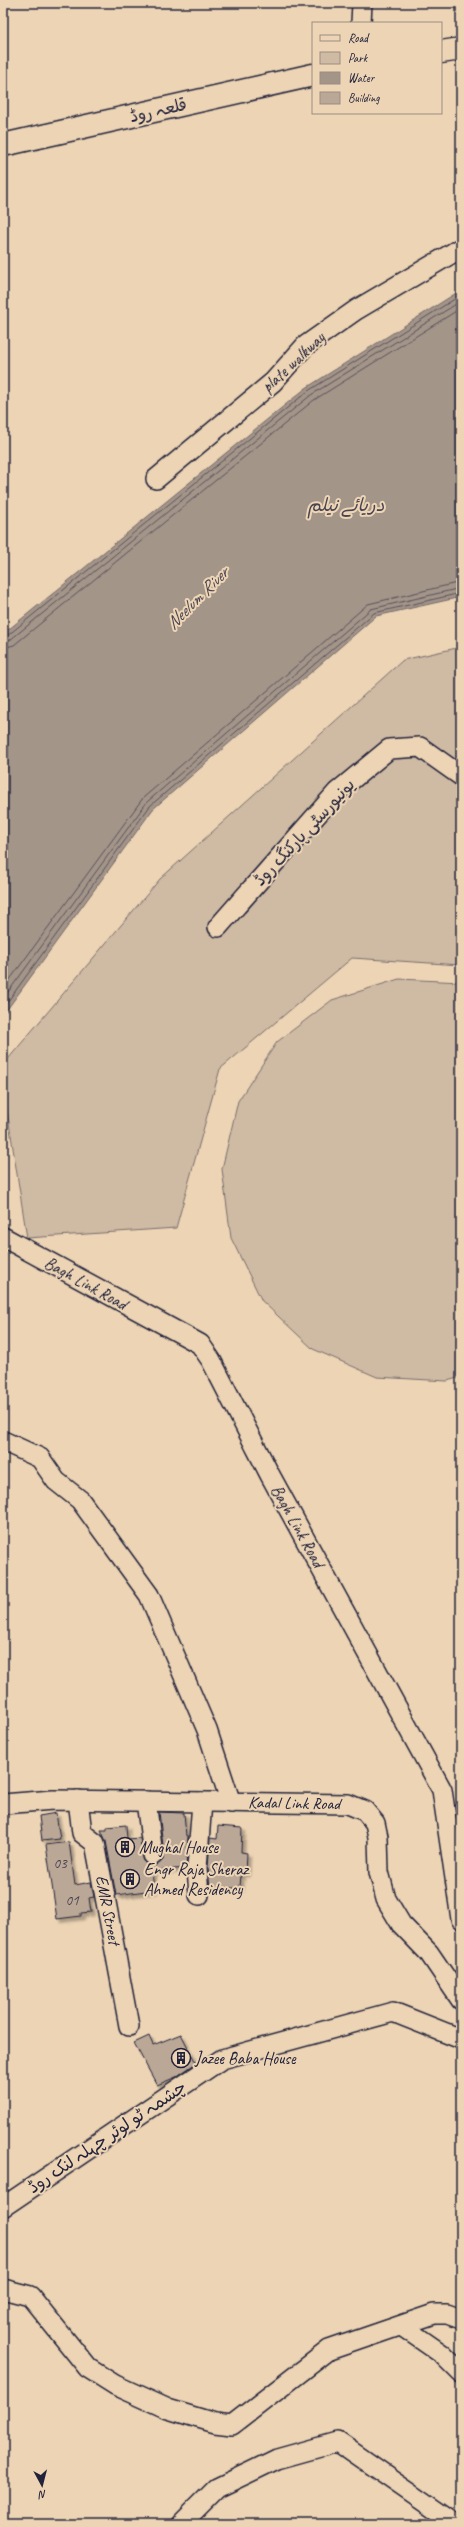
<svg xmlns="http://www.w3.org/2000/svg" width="464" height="2527" viewBox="0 0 464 2527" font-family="Caveat,'Playpen Sans Arabic',sans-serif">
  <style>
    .green { fill: #cfbaa3; stroke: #786e6f }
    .water { fill: #a49589; stroke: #70676a }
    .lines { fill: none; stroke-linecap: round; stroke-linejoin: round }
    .shore { stroke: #56505a; stroke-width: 1 }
    .building { fill: #baa796; stroke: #22223b; filter: url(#shadow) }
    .street-casing { stroke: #22223b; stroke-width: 22 }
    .secondary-casing { stroke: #22223b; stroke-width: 25 }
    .street { stroke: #ecd4b4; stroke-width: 19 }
    .secondary { stroke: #ecd4b4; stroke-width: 22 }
    .labels { text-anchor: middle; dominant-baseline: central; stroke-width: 4; stroke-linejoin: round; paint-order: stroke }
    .number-label { font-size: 15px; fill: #484352 }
    .street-label { font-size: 17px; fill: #22223b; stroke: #ecd4b4 }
    .poi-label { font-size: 17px; fill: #22223b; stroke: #ecd4b4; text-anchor: start }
    .water-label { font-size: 18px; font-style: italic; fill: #494452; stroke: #ecd4b4 }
  </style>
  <defs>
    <filter id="shadow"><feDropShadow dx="3.5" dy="3.5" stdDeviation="1" flood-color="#0004"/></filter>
  </defs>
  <rect width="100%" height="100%" fill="#ecd4b4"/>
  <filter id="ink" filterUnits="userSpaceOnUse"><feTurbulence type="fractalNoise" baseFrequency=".025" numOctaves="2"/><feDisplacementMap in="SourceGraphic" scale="8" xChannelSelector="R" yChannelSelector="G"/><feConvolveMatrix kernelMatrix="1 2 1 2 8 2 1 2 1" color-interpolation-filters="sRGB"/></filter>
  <g filter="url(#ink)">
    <g class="green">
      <path d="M461 647V965L352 958 220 1069 176 1228 27 1238 3 1084V1065L160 879 403 660Z"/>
      <path d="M399 979 461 982V1377L447 1381 377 1377 313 1349 262 1301 231 1238 222 1169 238 1101 277 1042 332 1000Z"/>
    </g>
    <path class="water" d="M461 290V597L376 616 153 809 3 1015V634L306 388Z"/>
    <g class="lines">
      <g class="shore">
        <path d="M3 637 7 636 308 391 461 295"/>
        <path d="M3 642 10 640 311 395 461 301"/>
        <path d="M3 648 14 645 314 400 461 308"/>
        <path d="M3 989 143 798 368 604 461 582"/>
        <path d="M3 999 147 802 371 609 461 588"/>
        <path d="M3 1008 150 806 374 613 461 593"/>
      </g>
    </g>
    <g class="building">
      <path d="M159 1812 184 1813 186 1836H188L186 1868 152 1871 154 1890 116 1895 106 1841 101 1830H107V1827L126 1825 127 1839 140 1838 144 1861 155 1866 163 1860 164 1854Z"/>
      <path d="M56 1813 60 1839 42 1841 39 1816Z"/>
      <path d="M218 1826 242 1828 241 1852 247 1853 246 1873H241L240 1888H210L208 1868 210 1838 217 1839Z"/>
      <path d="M69 1842 75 1885 91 1882 94 1897 89 1898 91 1912 81 1913V1916L57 1919 46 1845Z"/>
      <path d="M181 2034 196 2063 176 2077 157 2085 134 2043 149 2036 153 2045Z"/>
    </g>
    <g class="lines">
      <g class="street-casing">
        <g id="street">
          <path d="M361 23 362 3"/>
          <path d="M156 479 273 382 305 346 356 310 461 248"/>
          <path d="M218 927 337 792 389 749 420 747 461 776"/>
          <path d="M3 1237 200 1344 211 1360 270 1475 442 1790 461 1919"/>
          <path d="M3 1441 40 1458 56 1481 80 1500 149 1595 207 1730 231 1803"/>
          <path d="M78 1800 82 1833 95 1843 129 2026"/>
          <path d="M146 1801 153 1855"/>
          <path d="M3 1804 53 1800 348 1804 365 1811 375 1823 378 1837 379 1872 386 1899 401 1924 429 1953 461 2000"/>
          <path d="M199 1895 197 1868 202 1802"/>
          <path d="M3 2207 222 2059 393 2012 461 2039"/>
          <path d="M3 2289 30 2296 88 2368 115 2385 168 2409 215 2423 232 2425 329 2350 434 2314H447L461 2319"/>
          <path d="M403 2327 442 2354 461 2373"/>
          <path d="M181 2524 217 2488 277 2459 338 2442 456 2524"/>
        </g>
      </g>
      <g class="secondary-casing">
        <g id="secondary">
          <path d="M441 52 461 49"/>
          <path d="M3 145 313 75"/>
        </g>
      </g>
      <use href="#street" class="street"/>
      <use href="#secondary" class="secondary"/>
    </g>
  </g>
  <defs>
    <g id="building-ring" transform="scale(1)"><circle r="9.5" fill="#ecd4b4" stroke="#22223b" stroke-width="1.5"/><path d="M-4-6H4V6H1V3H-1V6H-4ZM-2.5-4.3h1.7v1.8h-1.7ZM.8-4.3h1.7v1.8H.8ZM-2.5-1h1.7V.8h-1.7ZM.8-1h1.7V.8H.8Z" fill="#22223b"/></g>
  </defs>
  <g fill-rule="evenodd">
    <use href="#building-ring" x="125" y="1847"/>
    <use href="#building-ring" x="130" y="1879"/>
    <use href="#building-ring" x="181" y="2058"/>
  </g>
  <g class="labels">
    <g class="number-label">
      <text x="60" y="1863">03</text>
      <text x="72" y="1900">01</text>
    </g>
    <g class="street-label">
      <text transform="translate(158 110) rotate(-13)">قلعہ روڈ</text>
      <text transform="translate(293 362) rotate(-43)">plate walkway</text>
      <text transform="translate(304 832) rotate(-47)">یونیورسٹی پارکنگ روڈ</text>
      <text transform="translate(86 1283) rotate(29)">Bagh Link Road</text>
      <text transform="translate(298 1526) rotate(61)">Bagh Link Road</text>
      <text transform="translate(294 1803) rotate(1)">Kadal Link Road</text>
      <text transform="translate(108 1910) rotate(79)">EMR Street</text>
      <text transform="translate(107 2137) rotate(-34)">چشمہ ٹو لوئر چہلہ لنک روڈ</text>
    </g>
    <g class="poi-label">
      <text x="139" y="1847">Mughal House</text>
      <text x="144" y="1869">Engr Raja Sheraz<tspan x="144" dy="20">Ahmed Residency</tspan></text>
      <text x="195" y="2058">Jazee Baba House</text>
    </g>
    <g class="water-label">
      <text x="346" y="505">دریائے نیلم</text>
      <text transform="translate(197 598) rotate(-45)">Neelum River</text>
    </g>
  </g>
  <rect width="464" height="2527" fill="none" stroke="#ecd4b4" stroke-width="16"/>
  <rect x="8" y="8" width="448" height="2511" fill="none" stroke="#22223b" stroke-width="1.5" filter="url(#ink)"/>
  <rect x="312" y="22" width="130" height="92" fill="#ecd4b4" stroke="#9b8d84"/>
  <rect x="320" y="35" width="20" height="6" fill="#ecd4b4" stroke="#9b8d84"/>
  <text x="348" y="42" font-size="12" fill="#22223b">Road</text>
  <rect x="320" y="52" width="20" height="12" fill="#cfbaa3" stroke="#9b8d84"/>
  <text x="348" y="62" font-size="12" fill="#22223b">Park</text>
  <rect x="320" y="72" width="20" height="12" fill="#a49589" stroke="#9b8d84"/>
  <text x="348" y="82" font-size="12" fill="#22223b">Water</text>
  <rect x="320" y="92" width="20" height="12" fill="#baa796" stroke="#9b8d84"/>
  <text x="348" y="102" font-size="12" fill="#22223b">Building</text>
  <g transform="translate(42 2485) rotate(173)" stroke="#ecd4b4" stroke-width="3" paint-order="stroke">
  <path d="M0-3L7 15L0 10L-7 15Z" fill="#22223b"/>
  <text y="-6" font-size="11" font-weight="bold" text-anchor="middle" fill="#22223b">N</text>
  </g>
</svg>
